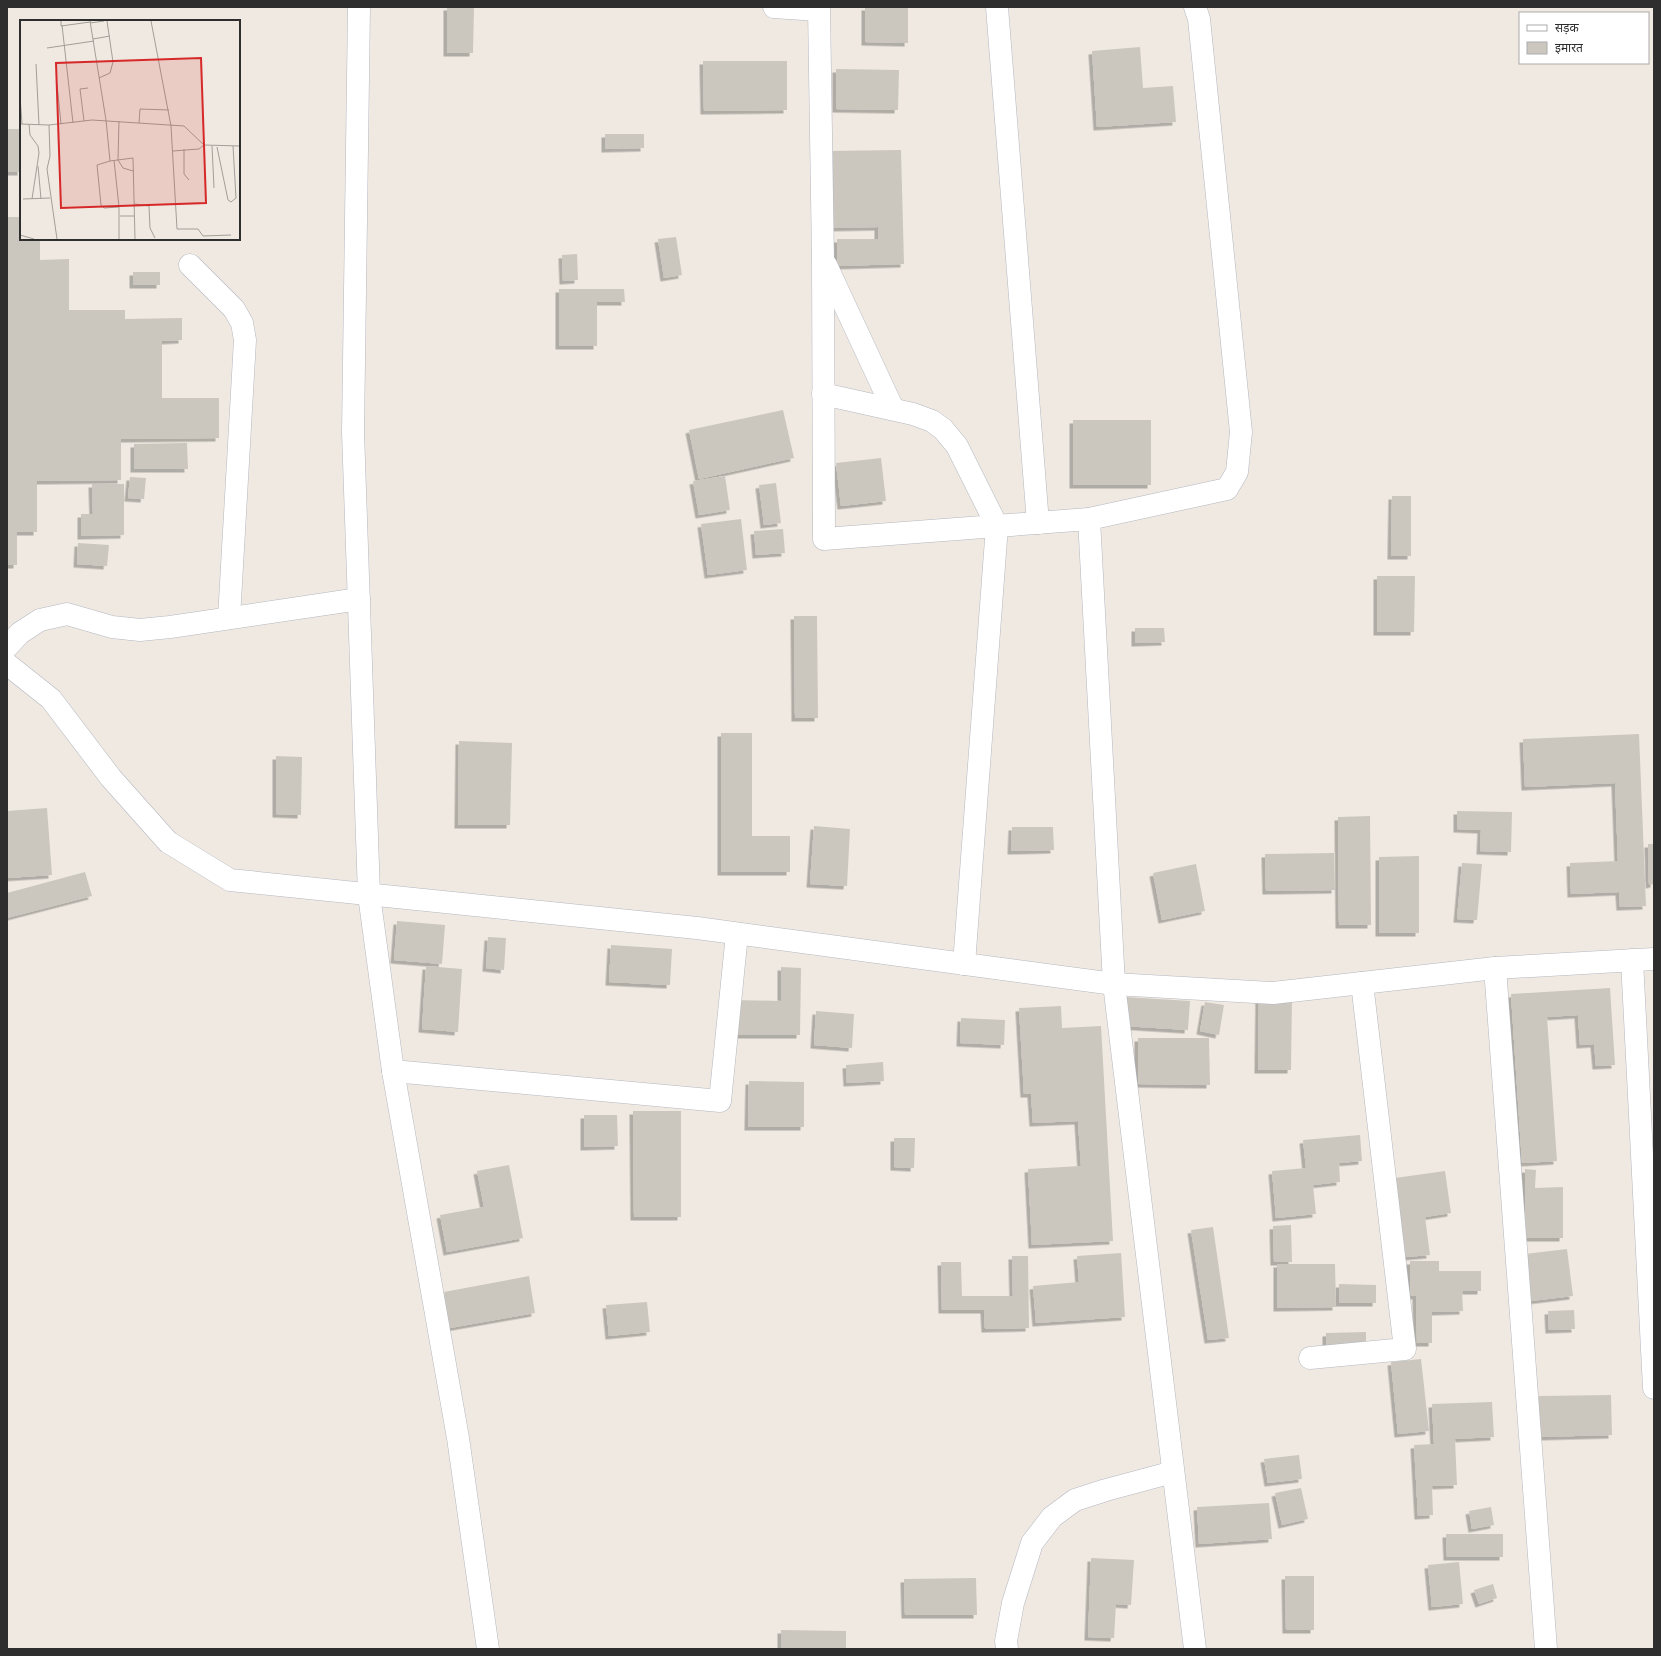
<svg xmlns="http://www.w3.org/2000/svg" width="1661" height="1656" viewBox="0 0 1661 1656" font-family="'Noto Sans','Noto Sans Devanagari',sans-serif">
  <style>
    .building { fill: #cbc7bf; filter: url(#shadow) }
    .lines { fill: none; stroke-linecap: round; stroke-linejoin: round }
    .street-casing { stroke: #b4b7c1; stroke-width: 23 }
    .secondary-casing { stroke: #b4b7c1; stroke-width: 23 }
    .street { stroke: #fff; stroke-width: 22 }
    .secondary { stroke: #fff; stroke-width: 22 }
    .inset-road { fill: none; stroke: #a29e99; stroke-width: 1 }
    .view { fill: #d62828; fill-opacity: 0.15; stroke: #d62828; stroke-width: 2 }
    .inset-edge { fill: none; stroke: #2e2e2e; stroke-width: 2 }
  </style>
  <defs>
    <filter id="shadow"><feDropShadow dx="-3.5" dy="3.5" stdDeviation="0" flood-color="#0004"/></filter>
  </defs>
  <rect width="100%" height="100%" fill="#efe9e1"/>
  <g class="building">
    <path d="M447 7H474L473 53H447Z"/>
    <path d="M865 7H908V43L865 42Z"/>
    <path d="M1140 47 1143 88 1173 86 1176 122 1097 127 1092 51Z"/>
    <path d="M703 61H787V110L704 111Z"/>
    <path d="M836 69 899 70 898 110 836 109Z"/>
    <rect x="7" y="129" width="14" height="43"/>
    <path d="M605 134H644V148L605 149Z"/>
    <path d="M901 150 904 264 837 266V239H878V227L828 228 827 151Z"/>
    <path d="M7 217H21V239H40V260L69 259V310H125V319L182 318V340L162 341V398H219V438L121 439V480L37 481V532H17V565H7Z"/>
    <path d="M676 237 682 275 664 278 658 239Z"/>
    <path d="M577 254 578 280 563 281 562 255Z"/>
    <rect x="133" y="272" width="27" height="13"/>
    <path d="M559 289H624L625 302H597V346H559Z"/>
    <path d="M783 410 794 458 699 479 689 430Z"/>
    <rect x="1073" y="420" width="78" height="65"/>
    <path d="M187 443 188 469H134V444Z"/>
    <path d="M881 458 886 501 841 506 836 463Z"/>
    <path d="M725 476 730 510 699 515 693 481Z"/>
    <path d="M130 477 146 478 144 499 128 498Z"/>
    <path d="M776 483 781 523 764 525 759 485Z"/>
    <path d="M92 484H124V535L81 536V514H93Z"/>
    <path d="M1392 496H1411V556H1391Z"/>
    <path d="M741 519 747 570 708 575 701 524Z"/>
    <path d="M783 529 785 553 756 555 754 531Z"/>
    <path d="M78 543 109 545 107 566 77 564Z"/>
    <path d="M1377 576H1415L1414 632H1377Z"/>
    <path d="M794 616H817L818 718H795Z"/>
    <path d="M1135 628H1164L1165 642 1135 643Z"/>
    <path d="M721 733H752V836H790V872H721Z"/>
    <path d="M1639 734 1646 906 1620 907 1619 892 1571 894 1570 863 1618 861 1615 783 1525 787 1523 739Z"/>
    <path d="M459 741 512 743 510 825H458Z"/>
    <path d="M276 756 302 757 301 815 276 814Z"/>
    <path d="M47 808 52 875 7 878V811Z"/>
    <path d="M1457 811 1512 812 1511 852 1480 851 1481 830 1457 829Z"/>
    <path d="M1370 816 1371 925H1339L1338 817Z"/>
    <path d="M814 826 850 829 847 886 810 884Z"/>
    <path d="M1012 827H1053L1054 850 1011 851Z"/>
    <path d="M1648 844H1654V884L1649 885Z"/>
    <path d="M1334 853 1335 890 1266 891 1265 854Z"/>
    <path d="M1419 856V933H1379V857Z"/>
    <path d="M1462 863 1482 864 1477 920 1457 919Z"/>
    <path d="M1196 864 1205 911 1162 920 1153 873Z"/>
    <path d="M85 872 92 896 7 918V893Z"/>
    <path d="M397 921 445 925 442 964 394 960Z"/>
    <path d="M488 937 506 938 504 970 486 968Z"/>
    <path d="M611 945 672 949 670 985 609 982Z"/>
    <path d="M426 966 462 969 458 1032 422 1029Z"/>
    <path d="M781 967 801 968 800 1035H733V1000L781 1001Z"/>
    <path d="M1610 988 1615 1065 1596 1066 1594 1044 1580 1045 1578 1015 1547 1017 1557 1161 1522 1163 1511 994Z"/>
    <path d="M1259 995 1292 996 1291 1070H1258Z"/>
    <path d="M1125 997 1190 1001 1188 1030 1123 1026Z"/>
    <path d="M1205 1002 1224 1005 1219 1035 1200 1031Z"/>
    <path d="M1061 1006 1062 1028 1101 1026 1113 1241 1032 1245 1028 1169 1081 1166 1078 1121 1033 1123 1031 1094H1024L1019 1008Z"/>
    <path d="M816 1011 854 1014 852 1048 814 1045Z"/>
    <path d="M961 1018 1005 1020 1004 1045 960 1043Z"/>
    <path d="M1138 1038H1209L1210 1085 1138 1084Z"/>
    <path d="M883 1062 884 1081 847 1083 846 1065Z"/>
    <path d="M749 1081 804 1082V1127H748Z"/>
    <path d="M633 1111H681V1217H634Z"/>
    <path d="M584 1115H617L618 1146 584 1147Z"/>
    <path d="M1360 1135 1362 1161 1339 1163 1340 1182 1313 1185 1316 1214 1276 1218 1272 1171 1306 1168 1303 1140Z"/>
    <path d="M894 1138H915L914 1168 894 1167Z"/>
    <path d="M509 1165 523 1238 447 1252 440 1215 484 1207 477 1171Z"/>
    <path d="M1525 1169 1536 1170 1535 1188 1563 1187V1238H1525Z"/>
    <path d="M1445 1171 1451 1213 1425 1217 1430 1255 1406 1257 1395 1178Z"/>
    <path d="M1291 1225 1292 1262H1274L1273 1226Z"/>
    <path d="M1213 1227 1229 1338 1208 1340 1191 1230Z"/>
    <path d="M1567 1249 1573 1296 1531 1301 1525 1254Z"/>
    <path d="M1121 1253 1125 1317 1036 1323 1033 1286 1079 1282 1077 1256Z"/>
    <path d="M1012 1256H1028L1029 1328 985 1329 984 1310H942L941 1262H961L962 1296H1013Z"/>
    <path d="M1410 1261H1439V1271H1481V1291H1462L1463 1311 1432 1312V1343H1417L1416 1296 1410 1295Z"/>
    <path d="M1277 1264H1335L1336 1307 1277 1308Z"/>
    <path d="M529 1276 535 1313 450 1328 444 1292Z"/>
    <path d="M1339 1284 1376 1285V1303H1339Z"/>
    <path d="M647 1302 650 1332 609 1336 606 1305Z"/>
    <path d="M1574 1310 1575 1329 1549 1330 1548 1311Z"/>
    <path d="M1366 1332V1350H1326V1333Z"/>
    <path d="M1421 1359 1429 1431 1398 1434 1391 1362Z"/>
    <path d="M1611 1395 1612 1435 1539 1437V1396Z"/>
    <path d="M1492 1402 1494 1437 1455 1439 1457 1485 1432 1486 1433 1515 1418 1516 1414 1445 1434 1444 1432 1404Z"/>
    <path d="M1299 1455 1302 1479 1268 1483 1264 1459Z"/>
    <path d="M1301 1488 1308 1519 1282 1525 1275 1493Z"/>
    <path d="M1269 1503 1272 1539 1199 1544 1197 1507Z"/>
    <path d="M1491 1507 1494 1525 1472 1529 1469 1511Z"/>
    <path d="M1446 1534H1503V1557H1447Z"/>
    <path d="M1091 1558 1134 1560 1131 1605 1116 1604 1114 1638 1088 1637Z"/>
    <path d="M1459 1562 1463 1604 1432 1607 1428 1565Z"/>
    <path d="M1285 1576H1314V1630H1286Z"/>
    <path d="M976 1578 977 1615H905L904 1579Z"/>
    <path d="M1493 1584 1497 1598 1479 1604 1474 1590Z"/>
    <path d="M781 1630 846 1631V1649H781Z"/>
  </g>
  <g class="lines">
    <g class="street-casing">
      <g id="street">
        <path d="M359 7 353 432 369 895 393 1071 458 1438 488 1649"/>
        <path d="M774 7 818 10"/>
        <path d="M819 7 823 260 824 539 1089 519 1114 984 1195 1649"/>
        <path d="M997 7 1038 523"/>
        <path d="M190 265 234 309 242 323 245 340 229 618"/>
        <path d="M826 265 893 409"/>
        <path d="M823 394 913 414 932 421 943 429 957 446 997 526 964 964"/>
        <path d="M1089 519 1227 489 1237 472 1241 432 1199 19 1195 7"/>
        <path d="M7 647 20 633 40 620 67 614 112 627 140 630 170 627 359 599"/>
        <path d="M1632 960 1654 1388"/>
        <path d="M1495 968 1546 1649"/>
        <path d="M393 1071 720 1101 737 934"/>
        <path d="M1310 1358 1405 1349 1362 983"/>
        <path d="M1007 1649 1006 1641 1013 1603 1032 1543 1052 1517 1075 1500 1106 1490 1173 1472"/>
      </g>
    </g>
    <g class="secondary-casing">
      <path id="secondary" d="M7 664 51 699 111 778 168 842 230 880 697 928 1114 984 1273 993 1495 968 1654 959"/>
    </g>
    <use href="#street" class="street"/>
    <use href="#secondary" class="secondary"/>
  </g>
  <g transform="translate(20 20)">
    <rect width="220" height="220" fill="#efe9e1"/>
    <path class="inset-road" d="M41 1V6L70 2M70 1 86 100 90 141 113 138 115 219M131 1 151 106 157 209H178L183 216 211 215M70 3 84 1M42 5 53 103M73 19 90 16M27 28 74 21M16 44 19 105M79 58 90 53 93 42 87 1M37 64 41 104M0 76 2 104M64 101 60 69 68 68M99 101 98 140 103 148 113 151M119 103 120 89 149 90M0 104 29 105 72 100 164 106 184 125 220 126M9 104 10 115 18 126 19 133 12 179M29 105 30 136 27 149 37 219M192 126 194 168M197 127 208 180 211 182 216 178 213 126M164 129V154L169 160M153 131 179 129 184 125M94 140 99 187V219M90 141 77 145 81 185 84 188 99 187M18 146 21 179M3 179 30 178M115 184 129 186 130 208 135 218M100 196H114M0 215 14 219"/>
    <path class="view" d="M181 38 186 183 41 188 36 43Z"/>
    <rect width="220" height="220" class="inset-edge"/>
  </g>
  <rect width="1661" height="1656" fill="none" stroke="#2e2e2e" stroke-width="16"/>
  <rect x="1519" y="12" width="130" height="52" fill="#ffffff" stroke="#ababab"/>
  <rect x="1527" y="25" width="20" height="6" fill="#ffffff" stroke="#ababab"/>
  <text x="1555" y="32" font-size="12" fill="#2e2e2e">सड़क</text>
  <rect x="1527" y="42" width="20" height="12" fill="#cbc7bf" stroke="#ababab"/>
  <text x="1555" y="52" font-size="12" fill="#2e2e2e">इमारत</text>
</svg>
